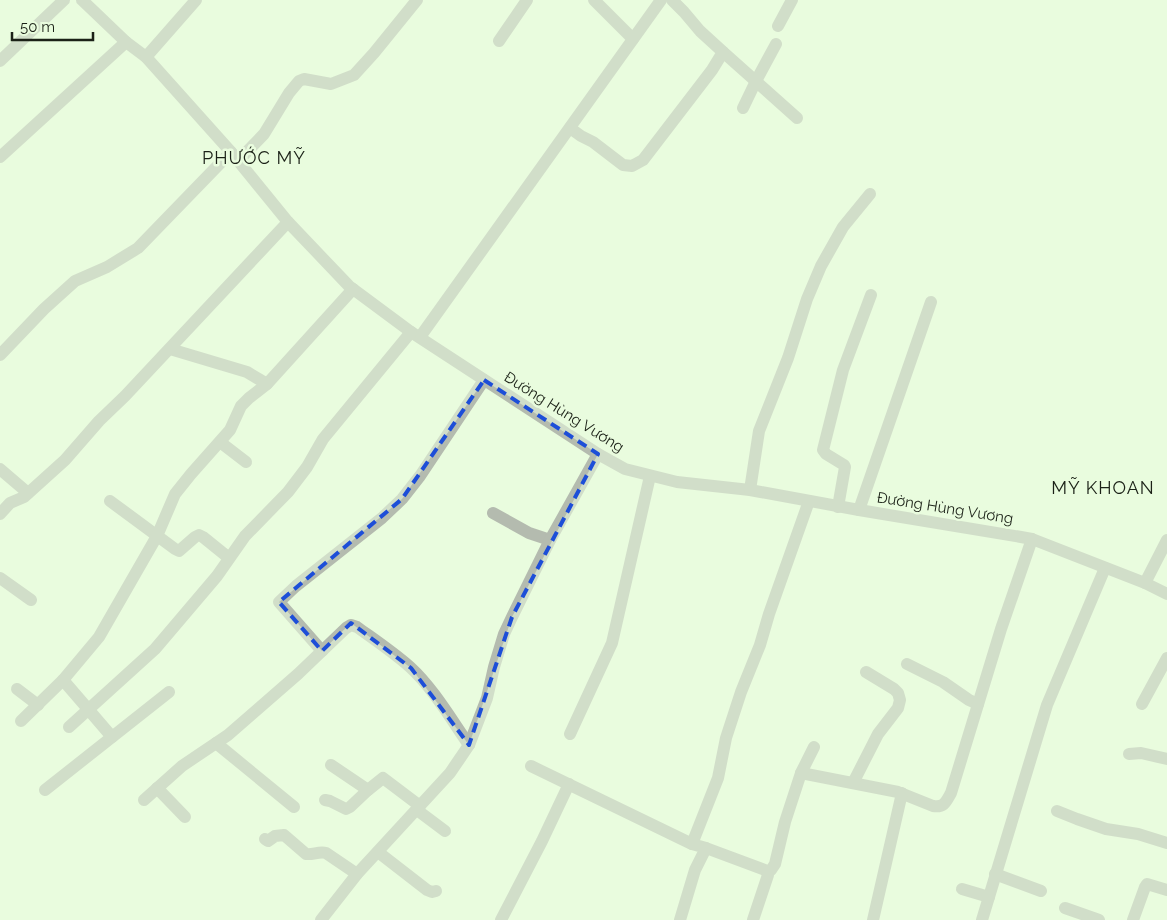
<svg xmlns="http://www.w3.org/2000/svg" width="1167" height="920" viewBox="0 0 1167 920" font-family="Raleway,sans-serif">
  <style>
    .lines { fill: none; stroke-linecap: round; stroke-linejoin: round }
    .minor { stroke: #b4bbaf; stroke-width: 12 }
    .marked { fill: none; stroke: #1d4ed8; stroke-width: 4; stroke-dasharray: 10 6; stroke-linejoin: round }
    .labels { text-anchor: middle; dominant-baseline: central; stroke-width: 5; stroke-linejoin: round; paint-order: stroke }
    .street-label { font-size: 15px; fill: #1b2117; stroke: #e9fcde }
    .quarter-label { font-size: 18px; letter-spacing: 1px; fill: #1b2117; stroke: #e9fcde }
  </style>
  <rect width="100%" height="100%" fill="#e9fcde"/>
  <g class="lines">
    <g class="minor">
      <path d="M82 0 126 42 146 57 231 152 288 222 349 286 411 332 598 454 625 469 677 482 750 490 859 510 1021 537 1032 539 1145 583 1167 594"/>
      <path d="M594 0 633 39"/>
      <path d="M778 26 792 0"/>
      <path d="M499 41 527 0"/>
      <path d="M723 52 797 118"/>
      <path d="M146 57 196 0"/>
      <path d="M0 61 64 0"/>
      <path d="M743 108 756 81 776 44"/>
      <path d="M570 128 581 136 593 142 623 165 632 166 643 160 712 70 723 52 700 31 684 12 672 0"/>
      <path d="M0 157 126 42"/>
      <path d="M238 161 264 134 289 93 299 81 304 79 331 84 354 75 374 53 417 0"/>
      <path d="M420 337 661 0"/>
      <path d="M170 349 247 372 267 384"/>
      <path d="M0 355 44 309 75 281 107 267 138 248 231 152"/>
      <path d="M220 442 246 462"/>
      <path d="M0 469 28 493"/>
      <path d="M750 490 759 431 788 358 807 299 821 266 843 227 870 194"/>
      <path d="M110 501 175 549 179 551 195 537 199 535 203 537 229 558"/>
      <path d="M838 507 845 467 844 465 826 454 823 450 843 370 871 295"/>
      <path d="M859 510 931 302"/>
      <path d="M493 513 529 533 550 540"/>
      <path d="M0 514 10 503 24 497 65 460 99 421 125 396 288 222"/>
      <path d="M0 578 31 600"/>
      <path d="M1145 583 1167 540"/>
      <path d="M322 651 279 602 296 586 382 518 402 499 420 476 484 380"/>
      <path d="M907 664 943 682 969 700 978 704"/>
      <path d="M63 680 88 709 112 737"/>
      <path d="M17 689 38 705"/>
      <path d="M1142 704 1167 658"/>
      <path d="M21 721 63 680 99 637 157 536 175 494 191 474 230 430 241 406 249 398 267 384 353 289"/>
      <path d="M69 727 155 649 217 576 245 536 288 492 307 467 323 439 411 332"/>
      <path d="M570 734 612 643 650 476"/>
      <path d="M216 743 294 807"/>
      <path d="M1129 754 1141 753 1167 759"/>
      <path d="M331 765 368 790 383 778 420 806"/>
      <path d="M531 766 692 844"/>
      <path d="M801 773 898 792 933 806C944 808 946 802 951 793L1001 629 1032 539"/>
      <path d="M853 783 878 734 898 708 900 700 898 693 894 689 866 672"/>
      <path d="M157 788 185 817"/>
      <path d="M45 790 169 692"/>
      <path d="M144 800 182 766 228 735 298 674 346 628 351 625 357 627C375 640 393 652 410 667 433 688 451 719 469 745"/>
      <path d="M325 800 330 801 346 809 350 807 368 790"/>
      <path d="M417 810 445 831"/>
      <path d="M1057 811 1077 819 1106 829 1138 834 1167 843"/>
      <path d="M265 839 268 841 275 836 284 835 306 854C313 855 319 851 326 853L357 874"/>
      <path d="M706 848 765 870 767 872"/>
      <path d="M378 852 427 890 432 892 436 891"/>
      <path d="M995 874 1041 891"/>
      <path d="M962 889 989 897"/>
      <path d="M1065 908 1099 920"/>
      <path d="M321 920 357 874 450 773 469 745 487 698 494 667 504 634 512 617 550 540 598 454"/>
      <path d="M501 920 542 841 569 784"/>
      <path d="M680 920 695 870 706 848 692 844 718 778 726 738 741 692 760 645 769 614 809 501"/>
      <path d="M753 920 768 875 767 872 771 870 775 864 785 822 801 773 814 747"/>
      <path d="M873 920 902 793"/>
      <path d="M982 920 1047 705 1105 568"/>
      <path d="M1133 920 1145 887 1147 884 1167 890"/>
    </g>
  </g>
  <path d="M0 0H1167V920H0ZM484 380 598 454 512 617 469 745 411 668 351 623 322 651 279 602 402 499Z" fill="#e9fcde" fill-opacity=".55" fill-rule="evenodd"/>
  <path class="marked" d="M484 380 598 454 512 617 469 745 411 668 351 623 322 651 279 602 402 499Z"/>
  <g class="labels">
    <g class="street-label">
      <text transform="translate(564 412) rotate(32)">Đường Hùng Vương</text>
      <text transform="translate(945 508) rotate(9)">Đường Hùng Vương</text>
    </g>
    <g class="quarter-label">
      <text x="254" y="157">PHƯỚC MỸ</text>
      <text x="1103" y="487">MỸ KHOAN</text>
    </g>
  </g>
  <path d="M12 32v8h81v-8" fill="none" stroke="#1b2117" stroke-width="2.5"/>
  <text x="20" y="32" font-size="15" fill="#1b2117" stroke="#e9fcde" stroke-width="4" paint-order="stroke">50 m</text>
</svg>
